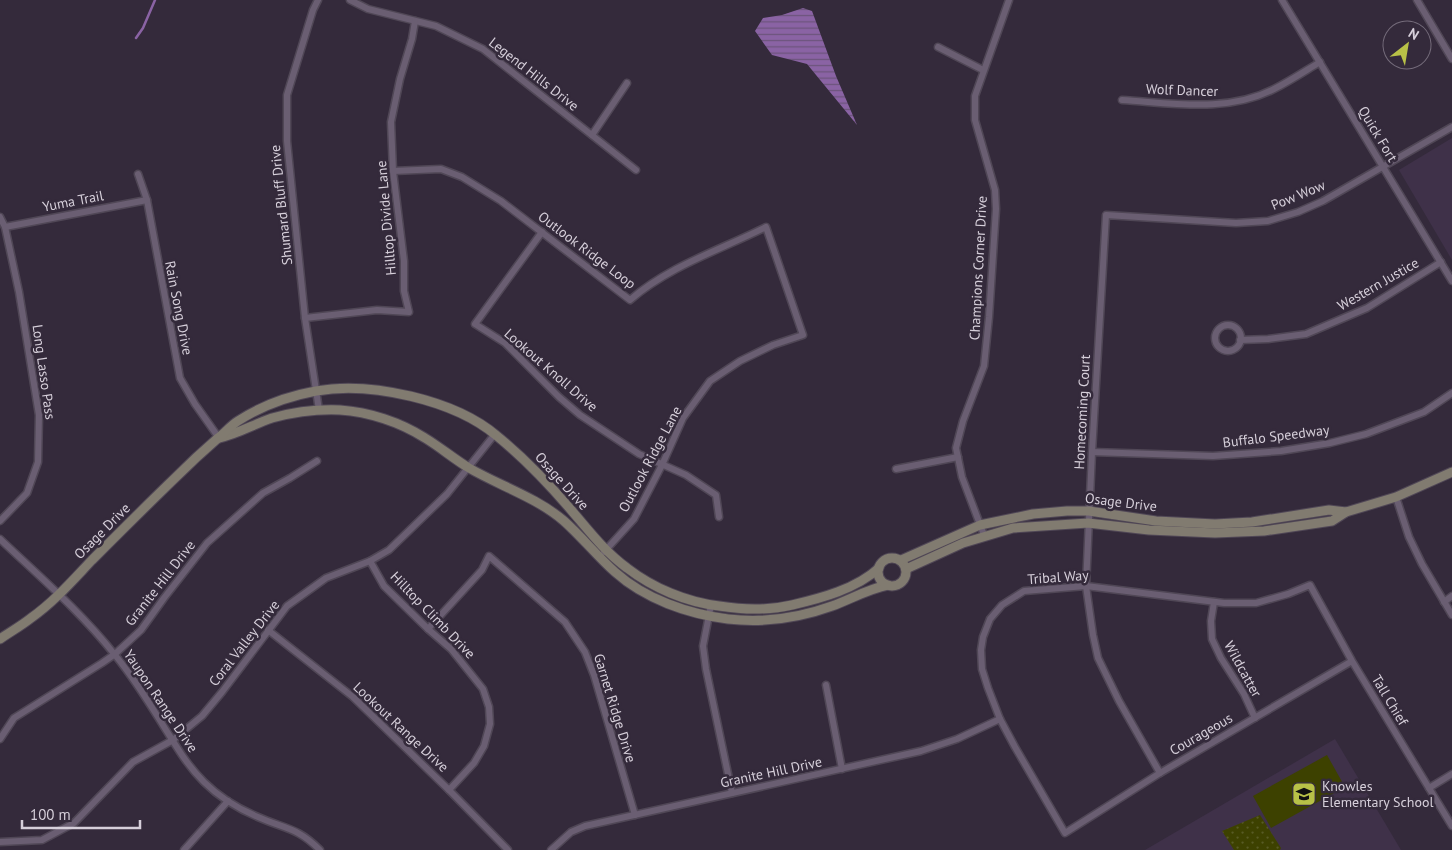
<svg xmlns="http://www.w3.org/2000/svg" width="1452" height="850" viewBox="0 0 1452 850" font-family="'PT Sans',sans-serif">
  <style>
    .built { fill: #3f3149 }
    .grass { fill: url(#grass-dots) }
    .pitch { fill: #3d4100 }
    .water { fill: url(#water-rules) }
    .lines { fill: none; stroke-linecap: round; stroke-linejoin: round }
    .stream { stroke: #8a63a4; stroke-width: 2.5 }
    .street-casing { stroke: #504756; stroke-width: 9 }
    .secondary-casing { stroke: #504756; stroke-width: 11 }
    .street { stroke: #6a5e72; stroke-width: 6 }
    .secondary { stroke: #817b70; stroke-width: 9 }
    .labels { text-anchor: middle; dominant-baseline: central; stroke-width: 5; stroke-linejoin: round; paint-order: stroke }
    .street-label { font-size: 14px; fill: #d6cfda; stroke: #342a3b }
    .poi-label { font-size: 14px; fill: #d6cfda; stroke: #342a3b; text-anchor: start }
  </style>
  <defs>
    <pattern id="grass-dots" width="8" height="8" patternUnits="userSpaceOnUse" patternTransform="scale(1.25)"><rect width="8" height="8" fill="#3d4100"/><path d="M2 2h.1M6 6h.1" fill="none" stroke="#585b25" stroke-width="1.8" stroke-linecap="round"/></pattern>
    <pattern id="water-rules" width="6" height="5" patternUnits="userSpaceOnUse" patternTransform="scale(1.25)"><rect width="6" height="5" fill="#8a63a4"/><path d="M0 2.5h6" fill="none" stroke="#6c547c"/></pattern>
  </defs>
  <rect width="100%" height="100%" fill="#342a3b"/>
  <g class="built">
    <path d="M1452 138V260L1399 170Z"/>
    <path d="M1335 739 1401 850H1145Z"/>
  </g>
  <path class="grass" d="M1260 815 1281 848 1280 850H1234L1222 831Z"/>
  <path class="pitch" d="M1327 755 1345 787 1271 828 1253 796Z"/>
  <path class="water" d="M803 8 812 11 836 76 857 125 807 64 772 55 755 31 763 18 782 15Z"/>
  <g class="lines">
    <path class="stream" d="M136 38 143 28 155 0"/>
    <g class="street-casing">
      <g id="street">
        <path d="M318 0 313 10 287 95V141L305 318 319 410"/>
        <path d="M350 0 368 9 436 26 483 49 636 170"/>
        <path d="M1282 0 1452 281"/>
        <path d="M1417 0 1452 59"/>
        <path d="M938 47 983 70"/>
        <path d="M1122 100C1173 103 1227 113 1274 89 1290 81 1305 71 1320 62"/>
        <path d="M592 135 627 83"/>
        <path d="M393 171 441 169 462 177 501 201 630 300C669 266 720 250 766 227L803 335 773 345 740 361 710 381 683 418 662 465 634 519 604 552"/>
        <path d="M138 174 147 200 180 378 195 404 219 438"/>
        <path d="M0 217 5 227 19 292 39 415 38 462 27 493 0 521"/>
        <path d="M5 227 147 200"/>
        <path d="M542 232 475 324 505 343 559 397 580 415 639 454 686 475 716 495 719 517"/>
        <path d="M305 318 377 310 409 312 404 291V261L393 171 391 122 400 79 412 39 415 21"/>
        <circle cx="1228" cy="338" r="13"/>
        <path d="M1240 340 1268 339 1306 334 1367 308 1441 262"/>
        <path d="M1092 452 1213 456 1281 451 1330 443 1366 434 1424 412 1452 393"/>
        <path d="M896 469 958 457"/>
        <path d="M1396 497 1409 537 1422 564 1452 615"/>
        <path d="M984 535 962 477 956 448 963 421 984 366 989 317 996 209 995 190 975 120V96L1009 0"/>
        <path d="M0 539C39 576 81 612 115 655 134 678 150 704 166 730 178 749 187 765 204 782 218 796 239 809 258 817 285 829 297 827 320 850"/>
        <path d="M370 561 384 586 428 629 451 649 483 689 489 707 490 724 484 746 474 763 449 790"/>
        <path d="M1214 602 1211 621 1212 639 1221 658 1244 694 1255 718"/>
        <path d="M1444 602 1452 596"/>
        <path d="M711 605 703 646 706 669 732 793"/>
        <path d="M428 629 482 570 489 556 565 622 585 652 594 675 635 815"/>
        <path d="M268 630 353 697 449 790 508 850"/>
        <path d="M1352 661 1160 773 1065 833 1015 747 1000 719 988 688 982 669 981 650 983 637 990 619 1002 605 1024 591 1086 586 1224 603H1256L1288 594 1310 585 1352 661 1452 826"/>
        <path d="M826 685 842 769"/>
        <path d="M0 739 14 718 102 663 115 654 141 630 164 598 207 543 263 493 290 478 317 461"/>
        <path d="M1160 773 1119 701 1098 658 1093 635 1086 586 1092 452 1106 215 1236 223 1268 221 1298 212 1323 201 1452 127"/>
        <path d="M1429 788 1452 774"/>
        <path d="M0 842 42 840 74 823 133 762 173 740 202 716 222 692 287 606 326 578 370 561 389 550 447 494 495 434"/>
        <path d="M184 850 228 801"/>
        <path d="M551 850 571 832 585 826 921 751 957 739 1000 719"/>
      </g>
    </g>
    <g class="secondary-casing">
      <g id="secondary">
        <path d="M219 438C238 434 254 424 272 418 294 412 317 409 340 410 369 412 400 422 425 438 440 447 454 459 469 468 500 486 536 497 564 521 582 537 597 556 615 572 645 599 688 614 728 619 763 623 799 618 832 606 851 599 868 589 888 585"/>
        <circle cx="892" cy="572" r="14"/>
        <path d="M901 560 980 525 1033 514 1067 511H1089L1156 521 1215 524 1252 522 1329 510 1346 512"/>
        <path d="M906 569 963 543 1013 528 1088 523 1149 530 1215 533 1264 531 1332 521 1346 512 1396 497 1452 472"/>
        <path d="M0 639C10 632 21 626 31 618 54 602 73 580 92 560 120 532 147 505 175 478 189 464 203 451 218 438 225 433 230 426 238 421 261 406 289 396 316 391 370 381 455 400 497 436 524 458 549 484 572 511 589 531 605 552 627 568 653 588 686 602 719 606 744 610 767 611 792 605 822 598 856 589 879 568"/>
      </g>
    </g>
    <use href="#street" class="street"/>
    <use href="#secondary" class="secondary"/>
  </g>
  <defs>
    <g id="school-square" transform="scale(1.25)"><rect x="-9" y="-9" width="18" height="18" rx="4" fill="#b8c147" stroke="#342a3b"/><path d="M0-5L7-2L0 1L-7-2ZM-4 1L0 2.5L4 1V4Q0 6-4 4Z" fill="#111"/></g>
  </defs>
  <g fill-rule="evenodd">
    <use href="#school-square" x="1304" y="794"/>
  </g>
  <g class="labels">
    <g class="street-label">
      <text transform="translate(534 74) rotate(38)">Legend Hills Drive</text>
      <text transform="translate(1182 90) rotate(2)">Wolf Dancer</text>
      <text transform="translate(1378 134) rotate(59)">Quick Fort</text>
      <text transform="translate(1298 195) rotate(-22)">Pow Wow</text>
      <text transform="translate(73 201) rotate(-11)">Yuma Trail</text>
      <text transform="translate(281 205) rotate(-96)">Shumard Bluff Drive</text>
      <text transform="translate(386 218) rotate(-95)">Hilltop Divide Lane</text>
      <text transform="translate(587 250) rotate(37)">Outlook Ridge Loop</text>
      <text transform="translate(978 268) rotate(-87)">Champions Corner Drive</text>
      <text transform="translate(1378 284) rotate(-30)">Western Justice</text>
      <text transform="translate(179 308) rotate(79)">Rain Song Drive</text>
      <text transform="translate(551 370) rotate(41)">Lookout Knoll Drive</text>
      <text transform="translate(44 372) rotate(82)">Long Lasso Pass</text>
      <text transform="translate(1082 412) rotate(-87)">Homecoming Court</text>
      <text transform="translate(1276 436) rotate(-7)">Buffalo Speedway</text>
      <text transform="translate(650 459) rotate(-62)">Outlook Ridge Lane</text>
      <text transform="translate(562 481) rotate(48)">Osage Drive</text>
      <text transform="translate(1121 502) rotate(7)">Osage Drive</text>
      <text transform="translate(102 531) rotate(-45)">Osage Drive</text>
      <text transform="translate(1058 577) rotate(-4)">Tribal Way</text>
      <text transform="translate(160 583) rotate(-52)">Granite Hill Drive</text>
      <text transform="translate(433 615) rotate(46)">Hilltop Climb Drive</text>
      <text transform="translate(244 643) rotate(-52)">Coral Valley Drive</text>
      <text transform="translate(1243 669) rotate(61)">Wildcatter</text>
      <text transform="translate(1390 700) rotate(59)">Tall Chief</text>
      <text transform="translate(161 701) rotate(56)">Yaupon Range Drive</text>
      <text transform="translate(615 708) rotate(73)">Garnet Ridge Drive</text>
      <text transform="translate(401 727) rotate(43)">Lookout Range Drive</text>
      <text transform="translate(1201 734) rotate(-30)">Courageous</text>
      <text transform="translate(771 772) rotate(-12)">Granite Hill Drive</text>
    </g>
    <g class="poi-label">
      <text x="1322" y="786">Knowles<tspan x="1322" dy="16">Elementary School</tspan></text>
    </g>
  </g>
  <g transform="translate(1407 45) rotate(31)"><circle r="24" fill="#342a3b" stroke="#756c7b"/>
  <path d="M0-4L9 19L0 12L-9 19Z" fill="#b8c147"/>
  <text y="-8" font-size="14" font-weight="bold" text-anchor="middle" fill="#d6cfda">N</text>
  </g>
  <path d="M22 820v8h118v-8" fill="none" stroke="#d6cfda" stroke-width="2.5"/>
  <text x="30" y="820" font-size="15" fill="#d6cfda" stroke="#342a3b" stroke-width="4" paint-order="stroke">100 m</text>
</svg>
